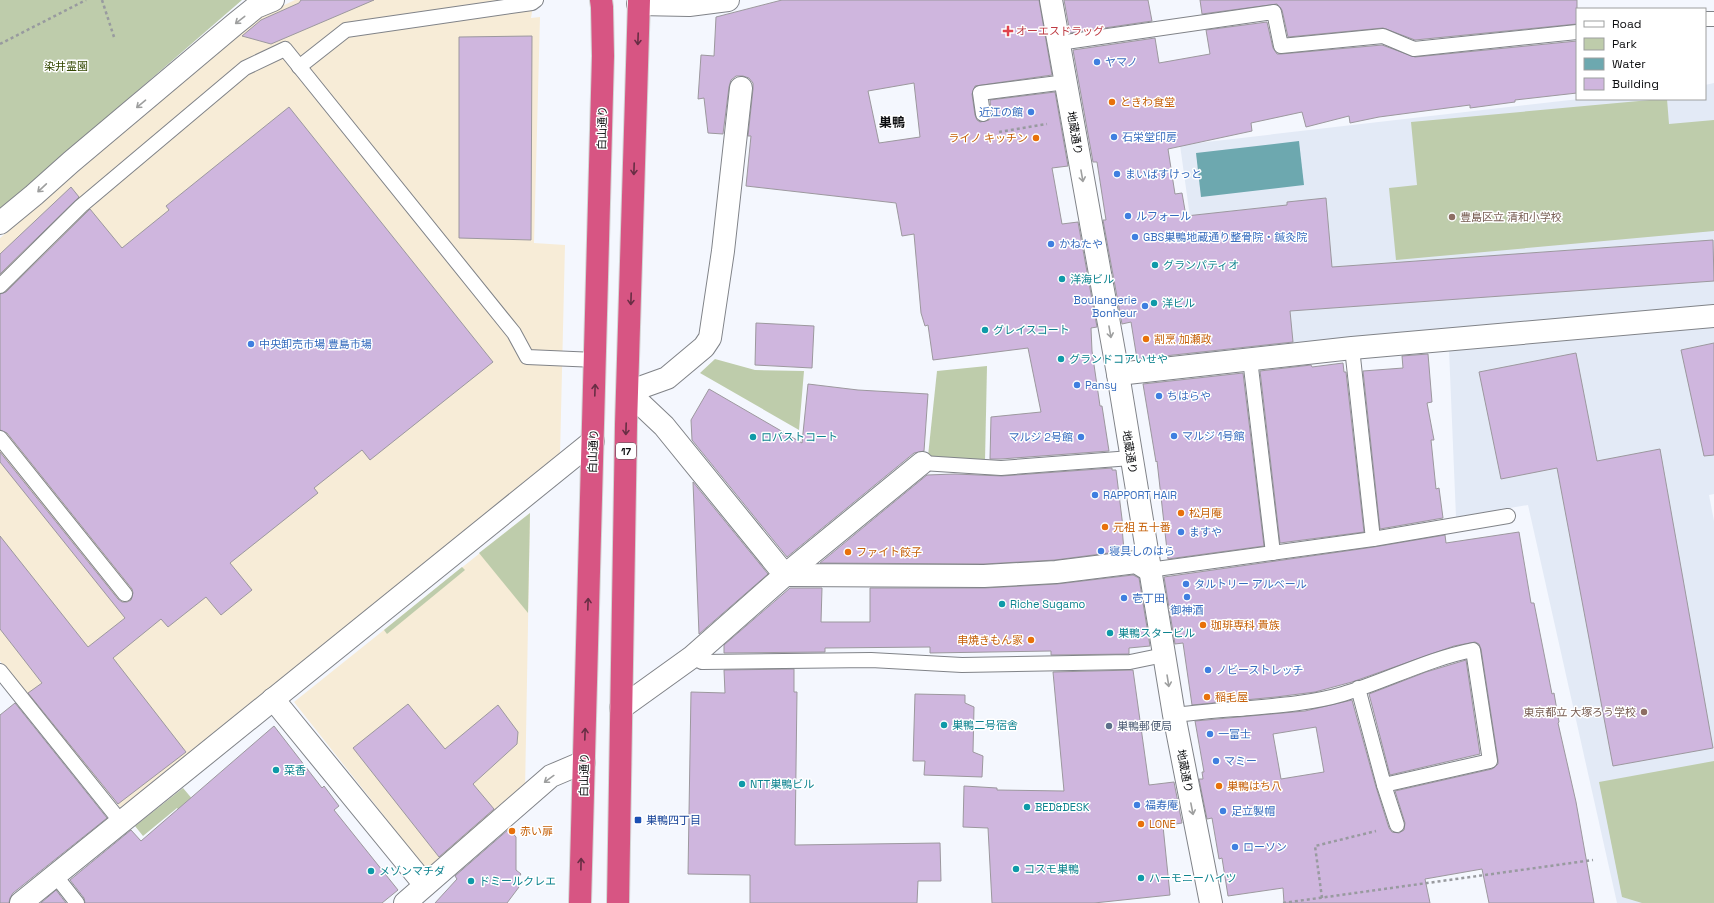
<svg xmlns="http://www.w3.org/2000/svg" width="1714" height="903" viewBox="0 0 1714 903" font-family="'Space Grotesk','Noto Sans JP',sans-serif">
  <style>
    .commercial { fill: #f7ecd7 }
    .built { fill: #e3eaf6 }
    .green { fill: #beccab }
    .water { fill: #6da8af }
    .building { fill: #cfb6de; stroke: #9c989e; fill-rule: evenodd }
    .lines { fill: none; stroke-linecap: round; stroke-linejoin: round }
    .lane-casing { stroke: #808388; stroke-width: 16 }
    .street-casing { stroke: #808388; stroke-width: 24 }
    .highway-casing { stroke: #d3d4d4; stroke-width: 24 }
    .path { stroke: #989a9f; stroke-width: 2.5; stroke-dasharray: 3 3; stroke-linecap: butt }
    .lane { stroke: #fff; stroke-width: 14 }
    .street { stroke: #fff; stroke-width: 22 }
    .highway { stroke: #d75583; stroke-width: 22 }
    .oneway { stroke: #9e9f9f }
    .oneway2 { stroke: #682e44 }
    .health-dot { fill: #e0444e; stroke: #fff; stroke-width: 1.5 }
    .shop-dot { fill: #3f7fe0; stroke: #fff; stroke-width: 1.5 }
    .food-dot { fill: #e8710a; stroke: #fff; stroke-width: 1.5 }
    .education-dot { fill: #8d6e63; stroke: #fff; stroke-width: 1.5 }
    .culture-dot { fill: #0f9aa8; stroke: #fff; stroke-width: 1.5 }
    .service-dot { fill: #5c6f8a; stroke: #fff; stroke-width: 1.5 }
    .transit-dot { fill: #1a4fb4; stroke: #fff; stroke-width: 1.5 }
    .labels { text-anchor: middle; dominant-baseline: central; stroke-width: 3; stroke-linejoin: round; paint-order: stroke }
    .shield { fill: #fff; stroke: #565658; stroke-width: 1 }
    .shield-label { font-size: 10px; font-weight: bold; fill: #0d0e10 }
    .health-label { font-size: 11px; fill: #be3a42; stroke: #fff; text-anchor: start }
    .shop-label { font-size: 11px; fill: #366cbe; stroke: #fff; text-anchor: start }
    .park-label { font-size: 11px; fill: #334701; stroke: #fff }
    .food-label { font-size: 11px; fill: #c56008; stroke: #fff; text-anchor: start }
    .street-label { font-size: 11px; fill: #0d0e10; stroke: #fff }
    .education-label { font-size: 11px; fill: #785e54; stroke: #fff; text-anchor: start }
    .culture-label { font-size: 11px; fill: #0d838f; stroke: #fff; text-anchor: start }
    .service-label { font-size: 11px; fill: #4e5e75; stroke: #fff; text-anchor: start }
    .transit-label { font-size: 11px; fill: #164399; stroke: #fff; text-anchor: start }
    .quarter-label { font-size: 13px; font-weight: bold; fill: #0d0e10; stroke: #fff }
  </style>
  <rect width="100%" height="100%" fill="#f4f7fe"/>
  <g class="commercial">
    <path d="M295 0H534L531 18 540 17 534 243 565 245 560 456 123 811 0 661V238L259 17Z"/>
    <path d="M530 513 525 792 435 871 426 869 294 702Z"/>
  </g>
  <g class="built">
    <path d="M1714 83V312L1192 356 1181 292 1200 289 1180 145 1579 99H1705V85Z"/>
    <path d="M1714 324V494L1709 495 1714 521V903H1617L1528 505 1456 517 1449 350Z"/>
  </g>
  <g class="green">
    <path d="M0 0H242L0 210Z"/>
    <path d="M1661 99H1667L1669 124 1714 120V231L1396 260 1389 188 1417 185 1411 122Z"/>
    <path d="M715 359 755 370 804 371 799 430 700 373Z"/>
    <path d="M987 366 985 461 928 456 937 371Z"/>
    <path d="M530 513 528 613 479 553Z"/>
    <path d="M462 567 465 570 387 634 384 630Z"/>
    <path d="M1714 761V903H1642L1622 897 1599 782Z"/>
    <path d="M183 788 280 903H255L177 808 143 836 135 826Z"/>
  </g>
  <path class="water" d="M1299 141 1304 185 1201 197 1196 153Z"/>
  <g class="building">
    <path d="M301 0H374L271 44 242 36 261 20 299 3Z"/>
    <path d="M782 0H1039L1052 75 975 86 972 94 975 115 977 120 980 122 989 120 991 113 990 100 1055 92 1068 166 1052 168 1062 224 1078 222 1097 327 1091 328 1092 351 1100 406H1102L1109 451 1001 459H990L991 417 1041 412 1028 348 933 360 928 325 925 326 921 313 914 234 902 236 896 203 746 186 751 136H748L753 89V83L749 78 743 76H736L731 80 729 87 723 134 708 133 704 98 698 99 701 55 714 56 716 17ZM914 83 920 137 879 143 868 91Z"/>
    <path d="M1064 0H1148L1152 21 1070 33Z"/>
    <path d="M1200 0H1577V24L1415 40 1383 28 1288 37 1282 10 1277 4 1202 14Z"/>
    <path d="M1267 22 1273 48 1277 54H1281L1382 45 1415 57 1577 41V93L1515 100V102L1470 108V105L1379 117 1350 123 1349 116 1306 127 1302 112 1251 123 1252 131 1168 149 1175 194 1182 193 1186 216 1287 205V202L1326 198 1332 267 1713 240 1714 281 1290 311 1293 342 1137 359 1131 322 1122 324 1103 220H1106L1097 162H1093L1073 50 1155 38 1159 63 1210 54 1206 30Z"/>
    <path d="M532 36 531 240 459 238V37Z"/>
    <path d="M289 107 493 362 370 460 362 450 314 488 318 493 230 563 252 590 221 615 206 597 168 627 161 619 113 658 186 752 118 804 28 693 42 683 0 629V536L88 647 125 618 0 462V452L118 599 122 602H127L131 600 133 593 132 589 7 433 0 430V294L6 292 90 209 122 248 169 210 166 206Z"/>
    <path d="M71 187 79 197 0 274V254Z"/>
    <path d="M756 323 814 326 812 368 755 365Z"/>
    <path d="M1714 343V455L1704 456 1681 350Z"/>
    <path d="M1576 353 1597 461 1660 449 1713 748 1613 766 1557 468 1501 479 1479 372Z"/>
    <path d="M1428 354 1432 402 1427 403 1434 440H1431L1436 489 1439 488 1443 518 1380 529 1363 371 1403 368 1402 356Z"/>
    <path d="M1343 363 1344 372H1346L1364 532 1280 543 1260 371 1311 365 1312 367Z"/>
    <path d="M1243 373 1264 546 1168 559 1157 461 1156 462 1143 384Z"/>
    <path d="M808 384 858 390 928 394 924 451 914 453 787 557 692 440 691 420 709 389 802 443Z"/>
    <path d="M1112 468V470H1116L1123 527H1122L1124 551 1055 560 984 564 820 563 927 475 955 474 1002 476Z"/>
    <path d="M693 482 768 574 699 634Z"/>
    <path d="M1519 532 1531 603H1534L1552 694 1554 693 1559 722 1558 723 1576 802 1594 903H1489L1482 869 1425 879 1430 903H1284L1283 888 1228 896 1222 858 1219 859 1212 818 1207 819 1199 779H1203L1202 772H1204L1195 721 1305 711 1352 700 1376 787 1389 828 1392 832 1399 833 1404 830 1405 823 1395 791 1492 769 1498 764V760L1481 649 1479 644 1475 642 1454 646 1352 682 1315 692 1276 697 1192 705 1183 643 1175 644 1164 577 1374 547 1445 535 1446 543ZM1316 727 1324 772 1281 779 1273 734Z"/>
    <path d="M1133 575 1139 578 1150 646 1129 648V654L1051 655V651L930 653V647L825 648V652L724 653V645L790 588H822L821 622H870V588H985L1057 584Z"/>
    <path d="M1466 660 1480 754 1390 775 1369 694 1426 672Z"/>
    <path d="M794 669V692H797L795 845 940 843 941 881H918L917 903H750V875L688 874 691 692 725 693 724 670Z"/>
    <path d="M1133 670 1149 785 1174 782 1182 823 1163 826 1170 895 1094 903H992L988 828 963 827 964 786 997 788V790L1064 791 1053 672Z"/>
    <path d="M915 694 965 695V703L974 707 973 752 983 756 982 777 924 775 925 761H913Z"/>
    <path d="M15 703 107 818 13 893 10 898 9 903H0V715Z"/>
    <path d="M408 704 445 749 498 705 518 732 517 744 473 784 494 809 439 857 353 748Z"/>
    <path d="M274 726 322 788 324 786 339 806 334 810 398 890 382 903H85L84 898 70 880 131 830 141 841Z"/>
    <path d="M509 829 516 837V870L521 874 514 883 519 887 507 903H435L457 879 455 876Z"/>
    <path d="M56 890 66 903H41Z"/>
  </g>
  <g class="lines">
    <g class="lane-casing">
      <g id="lane">
        <path d="M1705 19H1714"/>
        <path d="M1059 43 1274 12 1281 46 1383 36 1414 49 1577 32"/>
        <path d="M299 67 346 30 532 3 536 0"/>
        <path d="M983 114 980 93 1066 82"/>
        <path d="M0 286 81 206 245 68 285 49 514 333 527 357 596 360"/>
        <path d="M1352 348 1373 539"/>
        <path d="M1250 359 1273 553"/>
        <path d="M0 438 125 594"/>
        <path d="M922 463 1001 468 1131 458"/>
        <path d="M1149 570 1373 539 1508 516"/>
        <path d="M692 657 702 662 871 660 962 665 1130 662 1164 655"/>
        <path d="M0 671 121 822"/>
        <path d="M1174 715C1195 713 1216 710 1237 709 1272 706 1309 704 1343 694 1386 681 1428 659 1473 650L1490 761 1384 785 1358 688"/>
        <path d="M1384 785 1397 825"/>
        <path d="M55 875 77 903"/>
      </g>
    </g>
    <g class="street-casing">
      <g id="street">
        <path d="M1051 0 1118 374 1174 715 1211 903"/>
        <path d="M638 4 689 5 728 0"/>
        <path d="M741 88 723 251 710 338 704 347 667 378 628 392 664 426 785 575 984 576 1056 572 1136 562 1149 570"/>
        <path d="M0 223 34 195 71 162 235 24 256 7 273 0"/>
        <path d="M1118 374 1352 348 1714 316"/>
        <path d="M273 699 425 885"/>
        <path d="M621 708 692 657 785 575 922 463"/>
        <path d="M21 903 593 441"/>
        <path d="M405 903 551 776 584 762"/>
      </g>
    </g>
    <g class="highway-casing">
      <g id="highway">
        <path d="M580 903 603 56 602 7 601 0"/>
        <path d="M618 903 626 425 639 0"/>
      </g>
    </g>
    <g class="path">
      <path d="M102 0 114 37"/>
      <path d="M0 44 86 0"/>
      <path d="M999 132 1047 124"/>
      <path d="M1322 898 1315 846 1376 831"/>
      <path d="M1283 903 1593 860"/>
    </g>
    <use href="#lane" class="lane"/>
    <use href="#street" class="street"/>
    <use href="#highway" class="highway"/>
  </g>
  <defs><path id="oneway-shaft" d="M-6 0H5M1.5-3L5.5 0L1.5 3" fill="none" stroke-width="1.6" stroke-linecap="round" stroke-linejoin="round"/></defs>
  <g class="oneway">
    <use href="#oneway-shaft" transform="translate(240 20) rotate(142)"/>
    <use href="#oneway-shaft" transform="translate(141 104) rotate(140)"/>
    <use href="#oneway-shaft" transform="translate(1082 176) rotate(80)"/>
    <use href="#oneway-shaft" transform="translate(42 188) rotate(137)"/>
    <use href="#oneway-shaft" transform="translate(1110 332) rotate(80)"/>
    <use href="#oneway-shaft" transform="translate(1168 681) rotate(81)"/>
    <use href="#oneway-shaft" transform="translate(549 779) rotate(144)"/>
    <use href="#oneway-shaft" transform="translate(1192 809) rotate(79)"/>
  </g>
  <g class="oneway2">
    <use href="#oneway-shaft" transform="translate(638 39) rotate(92)"/>
    <use href="#oneway-shaft" transform="translate(634 169) rotate(92)"/>
    <use href="#oneway-shaft" transform="translate(631 299) rotate(92)"/>
    <use href="#oneway-shaft" transform="translate(595 390) rotate(-88)"/>
    <use href="#oneway-shaft" transform="translate(626 429) rotate(92)"/>
    <use href="#oneway-shaft" transform="translate(588 604) rotate(-88)"/>
    <use href="#oneway-shaft" transform="translate(585 734) rotate(-88)"/>
    <use href="#oneway-shaft" transform="translate(581 864) rotate(-89)"/>
  </g>
  <path class="health-dot" d="M1006 25h4v4h4v4h-4v4h-4v-4h-4v-4h4z"/>
  <g class="shop-dot">
    <circle cx="1097" cy="62" r="4"/>
    <circle cx="1031" cy="112" r="4"/>
    <circle cx="1114" cy="137" r="4"/>
    <circle cx="1117" cy="174" r="4"/>
    <circle cx="1128" cy="216" r="4"/>
    <circle cx="1135" cy="237" r="4"/>
    <circle cx="1051" cy="244" r="4"/>
    <circle cx="1145" cy="306" r="4"/>
    <circle cx="251" cy="344" r="4"/>
    <circle cx="1077" cy="385" r="4"/>
    <circle cx="1159" cy="396" r="4"/>
    <circle cx="1174" cy="436" r="4"/>
    <circle cx="1081" cy="437" r="4"/>
    <circle cx="1095" cy="495" r="4"/>
    <circle cx="1181" cy="532" r="4"/>
    <circle cx="1101" cy="551" r="4"/>
    <circle cx="1186" cy="584" r="4"/>
    <circle cx="1187" cy="597" r="4"/>
    <circle cx="1124" cy="598" r="4"/>
    <circle cx="1208" cy="670" r="4"/>
    <circle cx="1210" cy="734" r="4"/>
    <circle cx="1216" cy="761" r="4"/>
    <circle cx="1137" cy="805" r="4"/>
    <circle cx="1223" cy="811" r="4"/>
    <circle cx="1235" cy="847" r="4"/>
  </g>
  <g class="food-dot">
    <circle cx="1112" cy="102" r="4"/>
    <circle cx="1036" cy="138" r="4"/>
    <circle cx="1146" cy="339" r="4"/>
    <circle cx="1181" cy="513" r="4"/>
    <circle cx="1105" cy="527" r="4"/>
    <circle cx="848" cy="552" r="4"/>
    <circle cx="1203" cy="625" r="4"/>
    <circle cx="1031" cy="640" r="4"/>
    <circle cx="1207" cy="697" r="4"/>
    <circle cx="1219" cy="786" r="4"/>
    <circle cx="1141" cy="824" r="4"/>
    <circle cx="512" cy="831" r="4"/>
  </g>
  <g class="education-dot">
    <circle cx="1452" cy="217" r="4"/>
    <circle cx="1644" cy="712" r="4"/>
  </g>
  <g class="culture-dot">
    <circle cx="1155" cy="265" r="4"/>
    <circle cx="1062" cy="279" r="4"/>
    <circle cx="1154" cy="303" r="4"/>
    <circle cx="985" cy="330" r="4"/>
    <circle cx="1061" cy="359" r="4"/>
    <circle cx="753" cy="437" r="4"/>
    <circle cx="1002" cy="604" r="4"/>
    <circle cx="1110" cy="633" r="4"/>
    <circle cx="944" cy="725" r="4"/>
    <circle cx="276" cy="770" r="4"/>
    <circle cx="742" cy="784" r="4"/>
    <circle cx="1027" cy="807" r="4"/>
    <circle cx="1016" cy="869" r="4"/>
    <circle cx="371" cy="871" r="4"/>
    <circle cx="1141" cy="878" r="4"/>
    <circle cx="471" cy="881" r="4"/>
  </g>
  <circle class="service-dot" cx="1109" cy="726" r="4"/>
  <rect class="transit-dot" x="634" y="816" width="8" height="8" rx="2"/>
  <g class="labels">
    <rect class="shield" x="616" y="443" width="20" height="16" rx="3"/>
    <g class="shield-label">
      <text x="626" y="451">17</text>
    </g>
    <g class="health-label">
      <text x="1016" y="31">オーエスドラッグ</text>
    </g>
    <g class="shop-label">
      <text x="1105" y="62">ヤマノ</text>
      <text x="1023" y="112" text-anchor="end">近江の館</text>
      <text x="1122" y="137">石栄堂印房</text>
      <text x="1125" y="174">まいばすけっと</text>
      <text x="1136" y="216">ルフォール</text>
      <text x="1143" y="237">GBS巣鴨地蔵通り整骨院・鍼灸院</text>
      <text x="1059" y="244">かねたや</text>
      <text x="1137" y="300" text-anchor="end">Boulangerie<tspan x="1137" dy="13">Bonheur</tspan></text>
      <text x="259" y="344">中央卸売市場 豊島市場</text>
      <text x="1085" y="385">Pansy</text>
      <text x="1167" y="396">ちはらや</text>
      <text x="1182" y="436">マルジ 1号館</text>
      <text x="1073" y="437" text-anchor="end">マルジ 2号館</text>
      <text x="1103" y="495">RAPPORT HAIR</text>
      <text x="1189" y="532">ますや</text>
      <text x="1109" y="551">寝具しのはら</text>
      <text x="1194" y="584">タルトリー アルベール</text>
      <text x="1132" y="598">壱丁田</text>
      <text x="1187" y="610" text-anchor="middle">御神酒</text>
      <text x="1216" y="670">ノビーストレッチ</text>
      <text x="1218" y="734">一富士</text>
      <text x="1224" y="761">マミー</text>
      <text x="1145" y="805">福寿庵</text>
      <text x="1231" y="811">足立製帽</text>
      <text x="1243" y="847">ローソン</text>
    </g>
    <g class="park-label">
      <text x="66" y="66">染井霊園</text>
    </g>
    <g class="food-label">
      <text x="1120" y="102">ときわ食堂</text>
      <text x="1028" y="138" text-anchor="end">ライノ キッチン</text>
      <text x="1154" y="339">割烹 加瀬政</text>
      <text x="1189" y="513">松月庵</text>
      <text x="1113" y="527">元祖 五十番</text>
      <text x="856" y="552">ファイト餃子</text>
      <text x="1211" y="625">珈琲専科 貴族</text>
      <text x="1023" y="640" text-anchor="end">串焼きもん家</text>
      <text x="1215" y="697">稲毛屋</text>
      <text x="1227" y="786">巣鴨はち八</text>
      <text x="1149" y="824">LONE</text>
      <text x="520" y="831">赤い扉</text>
    </g>
    <g class="street-label">
      <text transform="translate(602 128) rotate(-89)">白山通り</text>
      <text transform="translate(1075 133) rotate(80)">地蔵通り</text>
      <text transform="translate(593 451) rotate(-88)">白山通り</text>
      <text transform="translate(1130 452) rotate(81)">地蔵通り</text>
      <text transform="translate(1185 771) rotate(79)">地蔵通り</text>
      <text transform="translate(584 775) rotate(-89)">白山通り</text>
    </g>
    <g class="education-label">
      <text x="1460" y="217">豊島区立 清和小学校</text>
      <text x="1636" y="712" text-anchor="end">東京都立 大塚ろう学校</text>
    </g>
    <g class="culture-label">
      <text x="1163" y="265">グランパティオ</text>
      <text x="1070" y="279">洋海ビル</text>
      <text x="1162" y="303">洋ビル</text>
      <text x="993" y="330">グレイスコート</text>
      <text x="1069" y="359">グランドコアいせや</text>
      <text x="761" y="437">ロバストコート</text>
      <text x="1010" y="604">Riche Sugamo</text>
      <text x="1118" y="633">巣鴨スタービル</text>
      <text x="952" y="725">巣鴨二号宿舎</text>
      <text x="284" y="770">菜香</text>
      <text x="750" y="784">NTT巣鴨ビル</text>
      <text x="1035" y="807">BED&amp;DESK</text>
      <text x="1024" y="869">コスモ巣鴨</text>
      <text x="379" y="871">メゾンマチダ</text>
      <text x="1149" y="878">ハーモニーハイツ</text>
      <text x="479" y="881">ドミールクレエ</text>
    </g>
    <g class="service-label">
      <text x="1117" y="726">巣鴨郵便局</text>
    </g>
    <g class="transit-label">
      <text x="646" y="820">巣鴨四丁目</text>
    </g>
    <g class="quarter-label">
      <text x="892" y="122">巣鴨</text>
    </g>
  </g>
  <rect x="1576" y="8" width="130" height="92" fill="#ffffff" stroke="#9e9f9f"/>
  <rect x="1584" y="21" width="20" height="6" fill="#ffffff" stroke="#9e9f9f"/>
  <text x="1612" y="28" font-size="12" fill="#0d0e10">Road</text>
  <rect x="1584" y="38" width="20" height="12" fill="#beccab" stroke="#9e9f9f"/>
  <text x="1612" y="48" font-size="12" fill="#0d0e10">Park</text>
  <rect x="1584" y="58" width="20" height="12" fill="#6da8af" stroke="#9e9f9f"/>
  <text x="1612" y="68" font-size="12" fill="#0d0e10">Water</text>
  <rect x="1584" y="78" width="20" height="12" fill="#cfb6de" stroke="#9e9f9f"/>
  <text x="1612" y="88" font-size="12" fill="#0d0e10">Building</text>
</svg>
